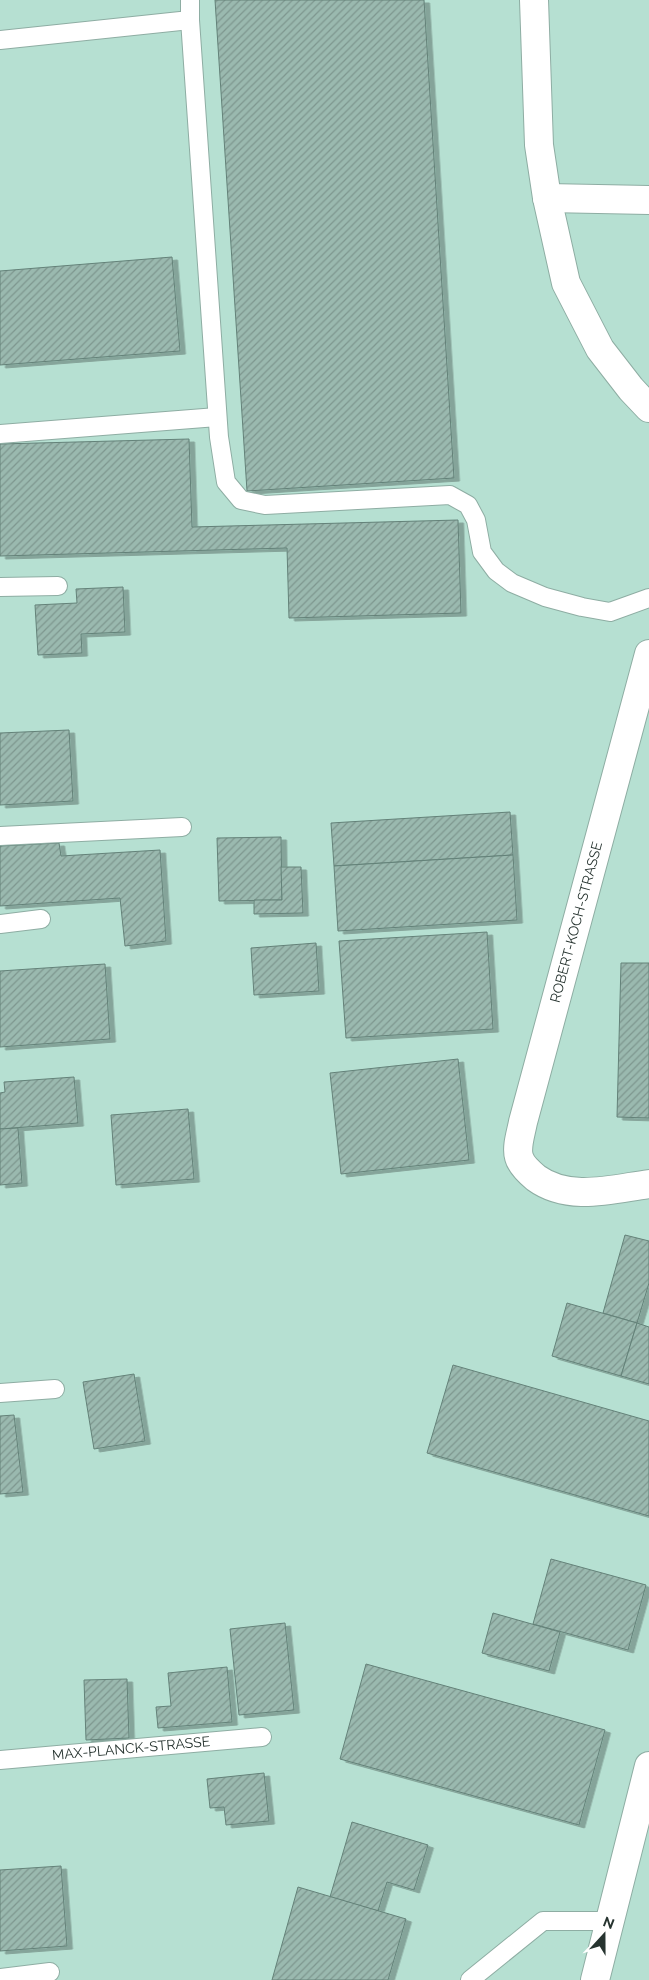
<svg xmlns="http://www.w3.org/2000/svg" width="649" height="1980" viewBox="0 0 649 1980" font-family="Raleway,sans-serif">
  <style>
    .built { fill: #b6e0d2 }
    .building { fill: url(#building-hatch); stroke: #648279; filter: url(#shadow) }
    .lines { fill: none; stroke-linecap: round; stroke-linejoin: round }
    .lane-casing { stroke: #8eada3; stroke-width: 20 }
    .street-casing { stroke: #8eada3; stroke-width: 30 }
    .lane { stroke: #fff; stroke-width: 18 }
    .street { stroke: #fff; stroke-width: 28 }
    .labels { text-anchor: middle; dominant-baseline: central; stroke-width: 4.5; stroke-linejoin: round; paint-order: stroke }
    .street-label { font-size: 14px; fill: #273430; stroke: #fff }
  </style>
  <defs>
    <pattern id="building-hatch" width="6" height="6" patternUnits="userSpaceOnUse" patternTransform="scale(1.25)"><rect width="6" height="6" fill="#9ab9af"/><path d="M-1 1l2-2M0 6l6-6M5 7l2-2" fill="none" stroke="#7e978f"/></pattern>
    <filter id="shadow"><feDropShadow dx="5.5" dy="3" stdDeviation="0" flood-color="#0004"/></filter>
  </defs>
  <rect width="100%" height="100%" fill="#caebe0"/>
  <rect class="built" x="0" y="0" width="649" height="1980"/>
  <g class="building">
    <path d="M215 0H424L454 478 247 491Z"/>
    <path d="M172 257 180 351 0 365V271Z"/>
    <path d="M189 439 192 527 458 520 461 613 289 618 287 548 0 556V444Z"/>
    <path d="M123 587 125 632 81 634 82 653 38 655 35 605 77 603 76 589Z"/>
    <path d="M69 730 73 801 0 805V733Z"/>
    <path d="M510 812 513 855 334 866 331 823Z"/>
    <path d="M281 837 282 900 219 901 217 838Z"/>
    <path d="M59 843 61 856 160 850 166 941 125 946 120 898 0 906V846Z"/>
    <path d="M513 855 517 920 338 931 334 866Z"/>
    <path d="M281 867H301L303 913 254 914V900H282Z"/>
    <path d="M487 932 493 1029 346 1038 339 941Z"/>
    <path d="M316 943 319 991 254 995 251 948Z"/>
    <path d="M621 963H649V1118L617 1117Z"/>
    <path d="M105 964 110 1039 0 1047V971Z"/>
    <path d="M458 1059 469 1160 341 1174 330 1073Z"/>
    <path d="M74 1077 78 1123 0 1129V1093L5 1092 4 1082Z"/>
    <path d="M188 1109 194 1179 116 1185 111 1115Z"/>
    <path d="M18 1128 22 1183 0 1185V1129Z"/>
    <path d="M625 1235 649 1241V1283L637 1323 603 1313Z"/>
    <path d="M567 1303 637 1323 621 1376 552 1356Z"/>
    <path d="M637 1323 649 1327V1384L621 1376Z"/>
    <path d="M453 1365 649 1421V1516L427 1453Z"/>
    <path d="M134 1374 145 1441 94 1449 83 1382Z"/>
    <path d="M14 1415 23 1492 0 1494V1416Z"/>
    <path d="M551 1559 646 1585 628 1650 533 1624Z"/>
    <path d="M493 1613 560 1632 549 1671 482 1653Z"/>
    <path d="M285 1623 294 1710 239 1715 230 1629Z"/>
    <path d="M366 1664 605 1730 579 1825 340 1759Z"/>
    <path d="M227 1667 232 1722 158 1728 156 1707 171 1706 168 1673Z"/>
    <path d="M127 1679 129 1738 86 1740 84 1680Z"/>
    <path d="M264 1773 269 1821 226 1825 224 1807 210 1808 207 1779Z"/>
    <path d="M352 1822 428 1845 414 1890 387 1882 378 1911 330 1897Z"/>
    <path d="M61 1866 67 1946 0 1951V1870Z"/>
    <path d="M298 1887 406 1919 388 1980H272Z"/>
  </g>
  <g class="lines">
    <g class="lane-casing">
      <g id="lane">
        <path d="M190 20 219 437 226 482 241 500 265 505 450 495 468 505 476 520 482 552 496 571 512 583 545 597 582 607 610 612 649 598"/>
        <path d="M0 40 190 20V0"/>
        <path d="M0 434 217 417"/>
        <path d="M0 587 58 586"/>
        <path d="M0 836 182 827"/>
        <path d="M0 924 41 919"/>
        <path d="M0 1393 55 1389"/>
        <path d="M0 1760 262 1737"/>
        <path d="M0 1978 50 1972"/>
        <path d="M470 1980 543 1921H610"/>
      </g>
    </g>
    <g class="street-casing">
      <g id="street">
        <path d="M534 0 539 145 547 198 566 283 600 349 631 389 649 408"/>
        <path d="M547 198 649 200"/>
        <path d="M649 654 523 1122C521 1133 516 1147 519 1157 521 1165 530 1173 536 1178 569 1202 612 1189 649 1184"/>
        <path d="M595 1980 649 1766"/>
      </g>
    </g>
    <use href="#lane" class="lane"/>
    <use href="#street" class="street"/>
  </g>
  <g class="labels">
    <g class="street-label">
      <text transform="translate(576 922) rotate(-75)">ROBERT-KOCH-STRASSE</text>
      <text transform="translate(131 1748) rotate(-5)">MAX-PLANCK-STRASSE</text>
    </g>
  </g>
  <g transform="translate(604 1935) rotate(21)" stroke="#ffffff" stroke-width="4" paint-order="stroke">
  <path d="M0-4L9 19L0 12L-9 19Z" fill="#273430"/>
  <text y="-8" font-size="14" font-weight="bold" text-anchor="middle" fill="#273430">N</text>
  </g>
</svg>
